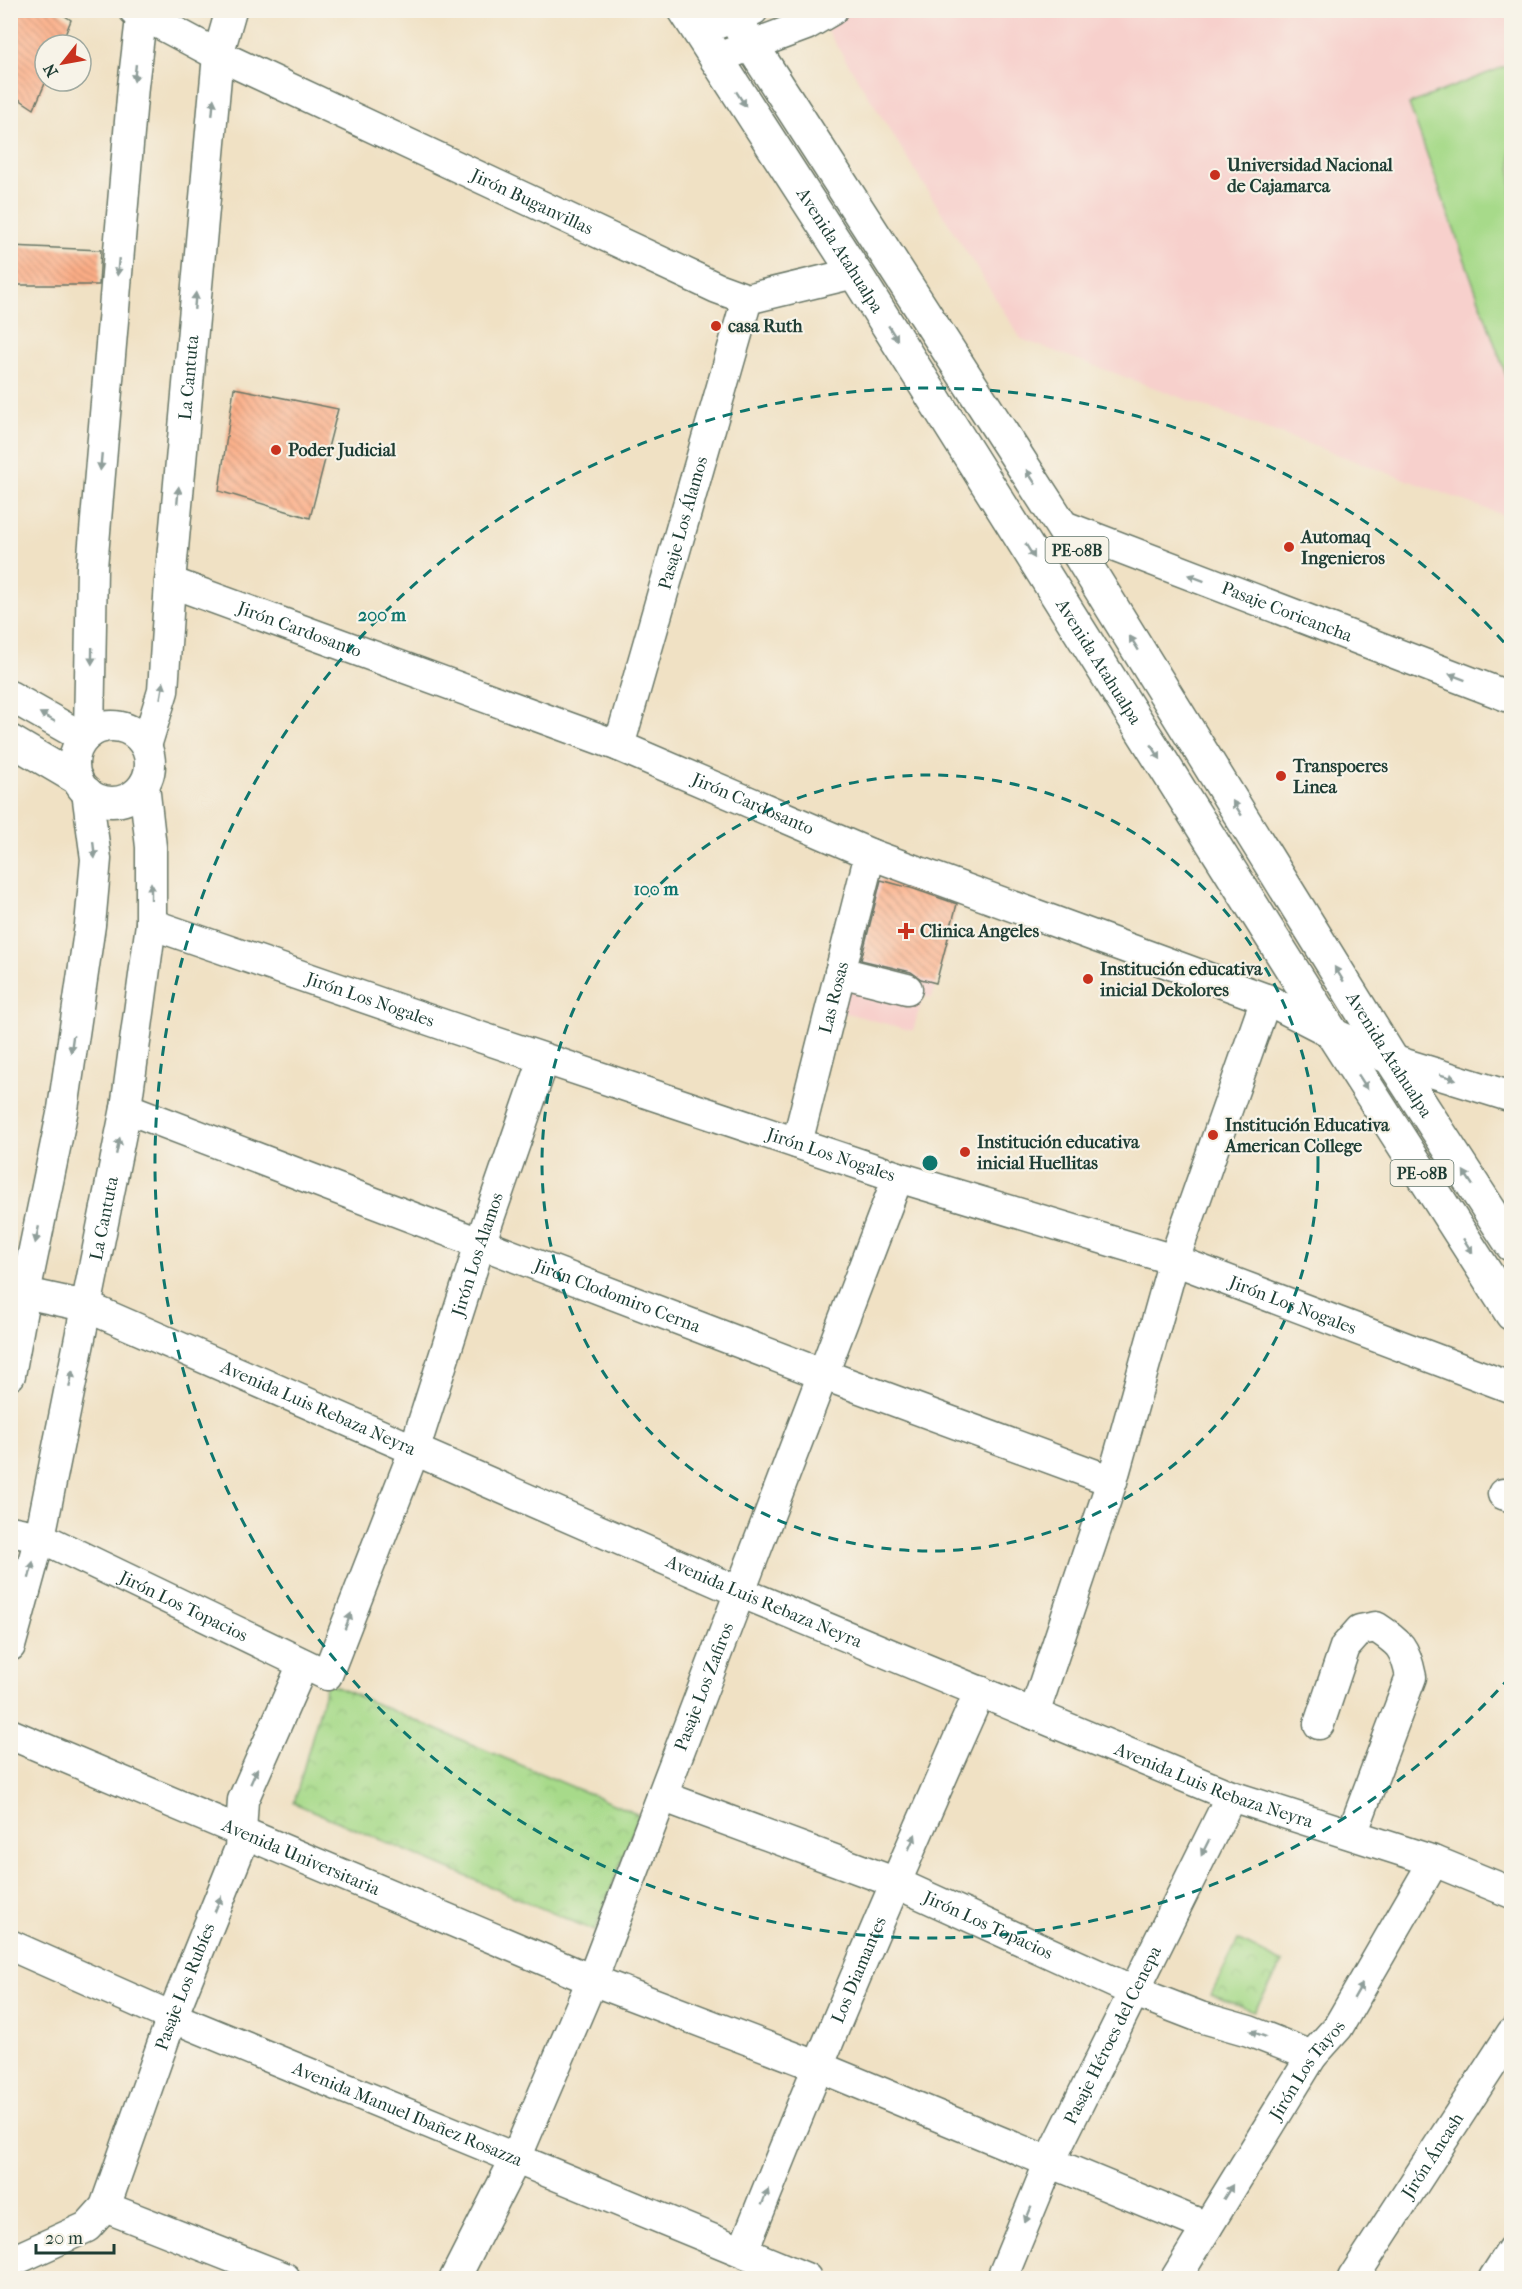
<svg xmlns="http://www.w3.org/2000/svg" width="1522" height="2289" viewBox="0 0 1522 2289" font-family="'IM FELL French Canon',serif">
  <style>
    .built { fill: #f7d0cc }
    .grass { fill: #a7da8a; stroke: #638c5f; stroke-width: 1.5 }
    .park { fill: url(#park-crowns); stroke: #638c5f; stroke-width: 1.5 }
    .building { fill: url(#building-back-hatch) }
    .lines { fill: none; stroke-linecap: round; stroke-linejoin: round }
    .minor-casing { stroke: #687666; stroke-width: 33 }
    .major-casing { stroke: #687666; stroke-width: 36 }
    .minor { stroke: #fff; stroke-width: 30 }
    .major { stroke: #fff; stroke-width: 33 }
    .oneway { fill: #8f9e9a }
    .ring { fill: none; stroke: #0f766e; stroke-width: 3; stroke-dasharray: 10 8 }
    .poi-dot { fill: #c8321e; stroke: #f7f3e8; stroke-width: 2 }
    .labels { text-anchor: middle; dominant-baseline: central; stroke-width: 4.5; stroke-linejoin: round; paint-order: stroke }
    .shield { fill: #f7f3e8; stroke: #60746a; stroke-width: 1.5 }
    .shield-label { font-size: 16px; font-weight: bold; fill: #1f3d34 }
    .poi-label { font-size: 18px; font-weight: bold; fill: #1f3d34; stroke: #f7f3e8; text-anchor: start }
    .street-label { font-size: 18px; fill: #1f3d34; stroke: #f7f3e8 }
    .centre { fill: #0f766e; stroke: #f7f3e8; stroke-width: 3 }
    .ring-label { font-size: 18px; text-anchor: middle; font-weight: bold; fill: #0f766e; stroke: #f7f3e8; stroke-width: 4.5; stroke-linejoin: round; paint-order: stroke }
  </style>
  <defs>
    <pattern id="park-crowns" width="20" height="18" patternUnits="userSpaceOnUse" patternTransform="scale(1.5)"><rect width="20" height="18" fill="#a7da8a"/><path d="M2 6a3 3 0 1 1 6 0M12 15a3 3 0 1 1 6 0" fill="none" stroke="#8fbc78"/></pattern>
    <pattern id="building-back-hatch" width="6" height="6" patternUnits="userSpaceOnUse" patternTransform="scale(1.5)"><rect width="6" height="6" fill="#fcad86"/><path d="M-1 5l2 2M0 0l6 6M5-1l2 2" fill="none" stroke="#cb8e6e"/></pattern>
  </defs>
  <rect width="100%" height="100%" fill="#f7f3e8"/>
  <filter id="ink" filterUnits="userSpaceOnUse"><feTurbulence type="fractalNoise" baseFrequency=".0167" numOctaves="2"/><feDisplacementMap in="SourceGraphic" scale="12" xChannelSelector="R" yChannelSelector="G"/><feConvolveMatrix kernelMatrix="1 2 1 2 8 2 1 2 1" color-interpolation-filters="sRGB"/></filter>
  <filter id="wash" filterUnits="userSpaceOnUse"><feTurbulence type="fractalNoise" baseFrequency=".008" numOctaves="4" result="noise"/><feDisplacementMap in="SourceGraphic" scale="24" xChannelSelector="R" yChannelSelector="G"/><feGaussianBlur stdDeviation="1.35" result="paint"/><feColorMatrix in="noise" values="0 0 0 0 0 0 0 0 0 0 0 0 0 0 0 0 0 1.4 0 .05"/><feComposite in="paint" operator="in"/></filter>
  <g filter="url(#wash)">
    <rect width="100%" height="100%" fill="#f0e1c4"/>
    <g class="built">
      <path d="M815 11H1511V518L1021 339Z"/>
      <path d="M875 878 958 900 932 998 923 996 913 1031 839 1011Z"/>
    </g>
    <path class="grass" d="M1511 64 1512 376 1507 378 1409 104Z"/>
    <g class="park">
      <path d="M327 1683 639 1815 595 1931 294 1803Z"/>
      <path d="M1238 1940 1283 1963 1254 2011 1211 1995Z"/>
    </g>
    <g id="blocks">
      <g class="building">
        <path d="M10 10H56L71 20 61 45H45L46 81 34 109 10 93Z"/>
        <path d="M10 246 101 250 99 285H10Z"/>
        <path d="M234 388 338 409 310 518 219 491Z"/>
        <path d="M881 880 914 889 957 904 936 983 921 979 911 972 861 960Z"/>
      </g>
    </g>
  </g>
  <g filter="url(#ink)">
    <use href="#blocks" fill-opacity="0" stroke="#687666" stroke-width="1.5"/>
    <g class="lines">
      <g class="minor-casing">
        <g id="minor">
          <path id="s1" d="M134 10 218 55 717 288 747 299 855 273"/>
          <path d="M698 31 753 10"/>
          <path d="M715 59 806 25 832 10"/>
          <path id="s2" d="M1061 525 1512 698"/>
          <path id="s3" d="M170 582 619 746 870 854 1266 999 1332 1033 1392 1060 1512 1097"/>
          <path d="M10 696 84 738"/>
          <circle cx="112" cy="764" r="38"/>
          <path d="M89 734 92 567 133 86 142 10"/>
          <path d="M10 740 78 780"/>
          <path id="s4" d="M146 746 163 691 170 582 218 55 231 10"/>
          <path id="s5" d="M619 746 747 299"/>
          <path id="s6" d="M151 924 444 1025 898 1177 1174 1260 1512 1388"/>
          <path d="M840 972 907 989"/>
          <path id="s7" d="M126 1108 822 1374 1112 1481"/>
          <path id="s8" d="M797 1143 870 854"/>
          <path id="s9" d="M25 1293 85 1306 740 1592 1231 1796 1434 1861 1512 1893"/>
          <path d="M10 1375 25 1293 63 1109 90 925 96 859 87 792"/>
          <path d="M1503 1494 1512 1497"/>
          <path id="s10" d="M10 1531 40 1537 327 1675 414 1451 480 1244 544 1059"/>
          <path id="s11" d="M10 1646 40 1537 126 1108 151 924V847L144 785"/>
          <path d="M1034 1714 1112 1481 1174 1260 1266 999"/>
          <path d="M1319 1724 1345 1647 1360 1630 1376 1627C1400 1643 1405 1647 1411 1677L1352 1834"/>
          <path id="s12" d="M10 1734 592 1980 817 2066 1207 2227"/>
          <path id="s13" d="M662 1796 894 1882 1133 1991 1200 2017 1249 2031 1312 2056"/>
          <path id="s14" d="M10 1945 172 2017 806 2278"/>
          <path d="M105 2207 285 2278"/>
          <path id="s15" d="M743 2251C818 2063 897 1876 980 1691"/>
          <path id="s16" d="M10 2262 87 2227 105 2207 172 2017 240 1848 243 1800 303 1664"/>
          <path id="s17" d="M455 2278 516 2158 592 1980 898 1177"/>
          <path id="s18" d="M1002 2278 1050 2161 1231 1796"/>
          <path id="s19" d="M1176 2278 1312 2056 1338 2027 1434 1861"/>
          <path id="s20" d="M1353 2278 1512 2033"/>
          <path d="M1494 2278 1512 2250"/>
        </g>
      </g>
      <g class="major-casing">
        <g id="major">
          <path id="s21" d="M685 10 855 273 1332 1033 1512 1314"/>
          <path id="s22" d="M729 10 1061 525 1392 1060 1512 1245"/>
        </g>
      </g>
      <use href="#minor" class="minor"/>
      <use href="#major" class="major"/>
    </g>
    <defs><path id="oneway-solid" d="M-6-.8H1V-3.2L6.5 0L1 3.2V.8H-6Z" transform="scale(1.5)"/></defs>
    <g class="oneway">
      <use href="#oneway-solid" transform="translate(135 73) rotate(96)"/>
      <use href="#oneway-solid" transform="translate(741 99) rotate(57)"/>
      <use href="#oneway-solid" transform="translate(213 107) rotate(-85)"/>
      <use href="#oneway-solid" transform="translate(118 267) rotate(95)"/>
      <use href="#oneway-solid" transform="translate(195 301) rotate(-85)"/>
      <use href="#oneway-solid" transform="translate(893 333) rotate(58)"/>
      <use href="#oneway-solid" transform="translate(101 462) rotate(95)"/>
      <use href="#oneway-solid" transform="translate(1031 477) rotate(-123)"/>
      <use href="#oneway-solid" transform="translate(178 495) rotate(-85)"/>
      <use href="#oneway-solid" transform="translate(1030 551) rotate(58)"/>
      <use href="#oneway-solid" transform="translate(1196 578) rotate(-159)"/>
      <use href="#oneway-solid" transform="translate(1134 643) rotate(-122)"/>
      <use href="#oneway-solid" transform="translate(92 656) rotate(91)"/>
      <use href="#oneway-solid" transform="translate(1457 677) rotate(-159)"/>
      <use href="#oneway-solid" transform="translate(162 690) rotate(-80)"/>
      <use href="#oneway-solid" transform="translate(47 717) rotate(-150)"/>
      <use href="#oneway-solid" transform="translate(1156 752) rotate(58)"/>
      <use href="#oneway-solid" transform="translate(1237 808) rotate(-122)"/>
      <use href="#oneway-solid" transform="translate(94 850) rotate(84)"/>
      <use href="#oneway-solid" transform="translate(151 891) rotate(-90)"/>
      <use href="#oneway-solid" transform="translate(1339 974) rotate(-122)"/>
      <use href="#oneway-solid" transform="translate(72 1044) rotate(98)"/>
      <use href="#oneway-solid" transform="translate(1448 1077) rotate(17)"/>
      <use href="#oneway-solid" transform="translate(1363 1082) rotate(57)"/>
      <use href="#oneway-solid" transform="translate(118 1146) rotate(-78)"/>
      <use href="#oneway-solid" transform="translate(1468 1178) rotate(-123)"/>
      <use href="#oneway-solid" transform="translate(37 1235) rotate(102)"/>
      <use href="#oneway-solid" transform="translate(1468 1246) rotate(57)"/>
      <use href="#oneway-solid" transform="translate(71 1379) rotate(-79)"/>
      <use href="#oneway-solid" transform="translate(31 1570) rotate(-76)"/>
      <use href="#oneway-solid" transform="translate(348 1621) rotate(-69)"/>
      <use href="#oneway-solid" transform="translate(254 1776) rotate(-66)"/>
      <use href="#oneway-solid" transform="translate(912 1842) rotate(-66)"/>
      <use href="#oneway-solid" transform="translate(1205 1848) rotate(116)"/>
      <use href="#oneway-solid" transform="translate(218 1904) rotate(-68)"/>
      <use href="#oneway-solid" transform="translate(1358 1991) rotate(-60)"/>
      <use href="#oneway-solid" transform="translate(1258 2034) rotate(-159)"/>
      <use href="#oneway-solid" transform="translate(1228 2192) rotate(-58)"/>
      <use href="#oneway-solid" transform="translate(765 2197) rotate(-68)"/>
      <use href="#oneway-solid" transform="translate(1028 2215) rotate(112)"/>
    </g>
  </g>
  <g class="ring">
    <circle cx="930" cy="1163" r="388"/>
    <path d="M1510 1677A775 775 0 1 1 1510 649"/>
  </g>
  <g class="poi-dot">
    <circle cx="1215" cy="175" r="6"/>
    <circle cx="716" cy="326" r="6"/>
    <circle cx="276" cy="450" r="6"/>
    <circle cx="1289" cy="547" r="6"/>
    <circle cx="1281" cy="776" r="6"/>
    <path d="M903 922h6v6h6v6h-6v6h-6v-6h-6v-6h6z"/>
    <circle cx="1088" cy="979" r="6"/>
    <circle cx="1213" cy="1135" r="6"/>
    <circle cx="965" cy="1152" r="6"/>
  </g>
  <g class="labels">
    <g class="shield">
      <rect x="1045.5" y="537" width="63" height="26" rx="4.5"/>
      <rect x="1390.5" y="1160" width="63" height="26" rx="4.5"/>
    </g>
    <g class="shield-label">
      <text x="1077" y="550">PE-08B</text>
      <text x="1422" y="1173">PE-08B</text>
    </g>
    <g class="poi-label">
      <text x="1227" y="165">Universidad Nacional<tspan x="1227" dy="21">de Cajamarca</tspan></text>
      <text x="728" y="326">casa Ruth</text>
      <text x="288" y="450">Poder Judicial</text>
      <text x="1301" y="537">Automaq<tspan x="1301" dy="21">Ingenieros</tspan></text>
      <text x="1293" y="766">Transpoeres<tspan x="1293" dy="21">Linea</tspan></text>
      <text x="920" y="931">Clinica Angeles</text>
      <text x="1100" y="969">Institución educativa<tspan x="1100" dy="21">inicial Dekolores</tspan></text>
      <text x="1225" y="1125">Institución Educativa<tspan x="1225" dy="21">American College</tspan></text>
      <text x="977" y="1142">Institución educativa<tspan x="977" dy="21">inicial Huellitas</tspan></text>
    </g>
    <g class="street-label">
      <text stroke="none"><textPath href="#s1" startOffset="442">Jirón Buganvillas</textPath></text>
      <text stroke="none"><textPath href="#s21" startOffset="286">Avenida Atahualpa</textPath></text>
      <text stroke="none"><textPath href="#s4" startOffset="372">La Cantuta</textPath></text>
      <text stroke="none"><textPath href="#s5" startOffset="232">Pasaje Los Álamos</textPath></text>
      <text stroke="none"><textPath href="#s2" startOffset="242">Pasaje Coricancha</textPath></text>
      <text stroke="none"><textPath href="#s3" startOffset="138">Jirón Cardosanto</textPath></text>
      <text stroke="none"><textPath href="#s21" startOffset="772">Avenida Atahualpa</textPath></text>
      <text stroke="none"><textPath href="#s3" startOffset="624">Jirón Cardosanto</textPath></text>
      <text stroke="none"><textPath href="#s8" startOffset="150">Las Rosas</textPath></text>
      <text stroke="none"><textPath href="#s6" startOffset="232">Jirón Los Nogales</textPath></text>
      <text stroke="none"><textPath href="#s22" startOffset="1236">Avenida Atahualpa</textPath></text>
      <text stroke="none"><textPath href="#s6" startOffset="718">Jirón Los Nogales</textPath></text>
      <text stroke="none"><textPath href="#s11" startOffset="438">La Cantuta</textPath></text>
      <text stroke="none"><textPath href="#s10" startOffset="796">Jirón Los Alamos</textPath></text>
      <text stroke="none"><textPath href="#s7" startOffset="526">Jirón Clodomiro Cerna</textPath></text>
      <text stroke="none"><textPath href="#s6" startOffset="1204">Jirón Los Nogales</textPath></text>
      <text stroke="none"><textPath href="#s9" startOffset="316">Avenida Luis Rebaza Neyra</textPath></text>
      <text stroke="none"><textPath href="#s9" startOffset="802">Avenida Luis Rebaza Neyra</textPath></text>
      <text stroke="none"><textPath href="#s10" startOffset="190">Jirón Los Topacios</textPath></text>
      <text stroke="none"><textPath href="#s17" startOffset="642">Pasaje Los Zafiros</textPath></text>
      <text stroke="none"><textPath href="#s9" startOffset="1288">Avenida Luis Rebaza Neyra</textPath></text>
      <text stroke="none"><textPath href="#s12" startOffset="316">Avenida Universitaria</textPath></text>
      <text stroke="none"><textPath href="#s13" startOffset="351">Jirón Los Topacios</textPath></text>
      <text stroke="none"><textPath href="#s15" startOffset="304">Los Diamantes</textPath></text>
      <text stroke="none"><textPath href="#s16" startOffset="346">Pasaje Los Rubíes</textPath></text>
      <text stroke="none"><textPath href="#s18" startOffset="267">Pasaje Héroes del Cenepa</textPath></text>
      <text stroke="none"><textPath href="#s19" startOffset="246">Jirón Los Tayos</textPath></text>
      <text stroke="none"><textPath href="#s14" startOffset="432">Avenida Manuel Ibañez Rosazza</textPath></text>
      <text stroke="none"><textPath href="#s20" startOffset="146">Jirón Áncash</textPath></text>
    </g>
  </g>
  <circle cx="930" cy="1163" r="9" class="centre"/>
  <g class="ring-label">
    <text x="382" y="621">200 m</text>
    <text x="656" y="895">100 m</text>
  </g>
  <rect width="1522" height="2289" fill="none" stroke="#f7f3e8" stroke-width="36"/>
  <g transform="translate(63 63) rotate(239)"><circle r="28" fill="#f7f3e8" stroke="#a1aaa0" stroke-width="1.5"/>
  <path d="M0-4.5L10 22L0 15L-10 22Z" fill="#c8321e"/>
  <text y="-9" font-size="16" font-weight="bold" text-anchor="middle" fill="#1f3d34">N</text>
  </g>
  <path d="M36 2244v9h78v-9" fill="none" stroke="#1f3d34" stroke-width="3"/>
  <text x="45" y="2244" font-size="18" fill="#1f3d34" stroke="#f7f3e8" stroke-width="4.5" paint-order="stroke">20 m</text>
</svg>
